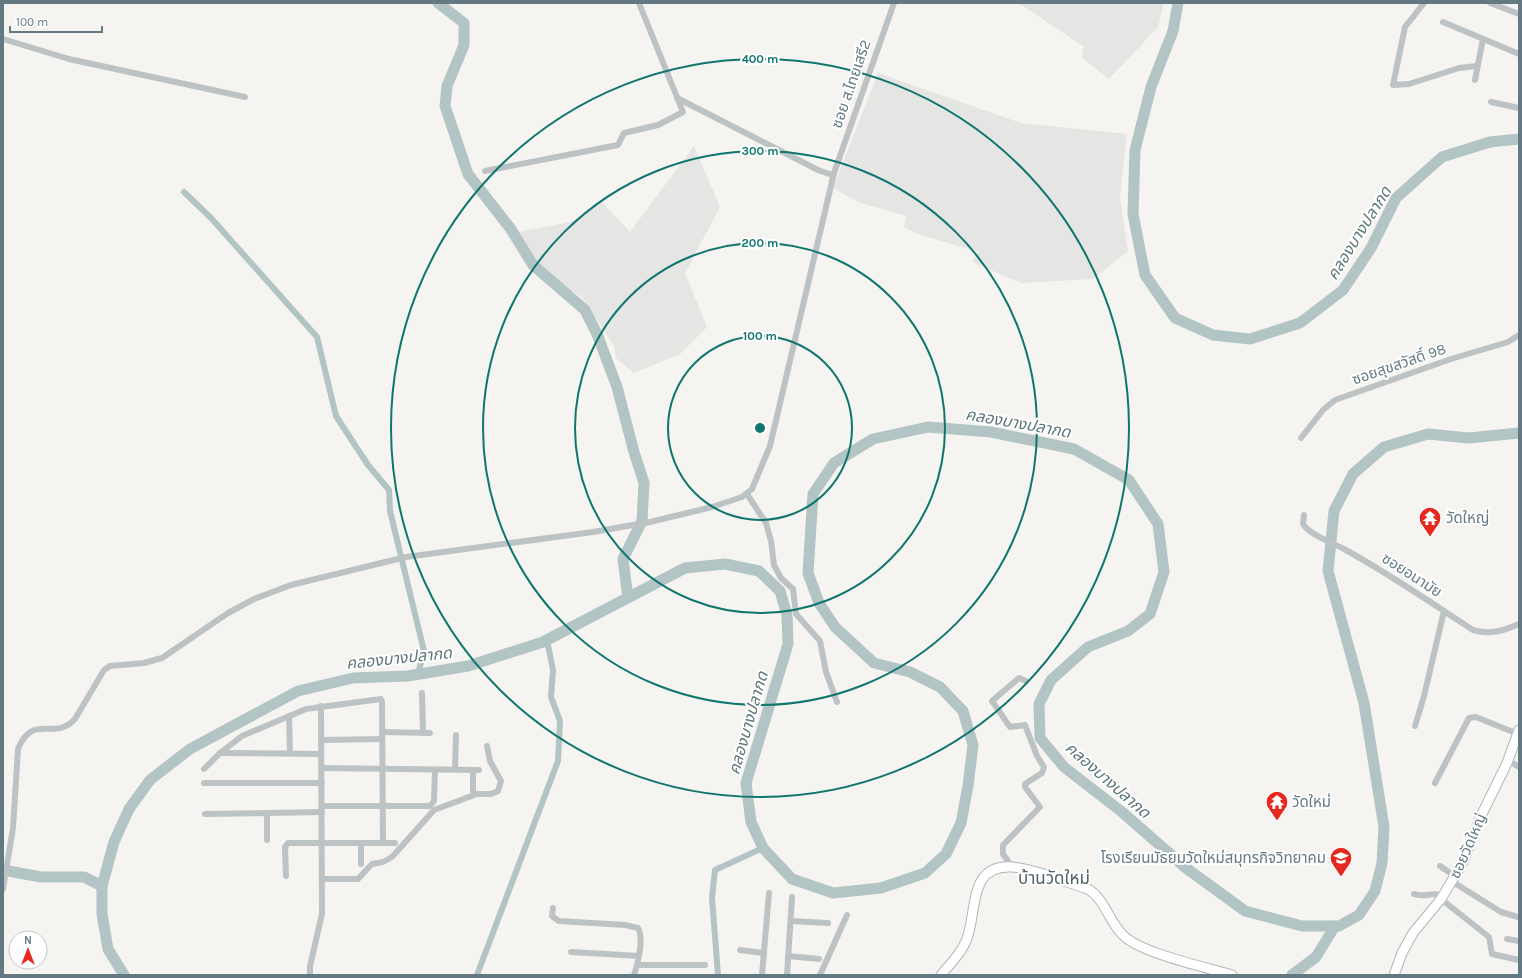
<svg xmlns="http://www.w3.org/2000/svg" width="1522" height="978" viewBox="0 0 1522 978" font-family="Karla,'Noto Sans Thai',sans-serif">
  <style>
    .built { fill: #e5e5e4 }
    .lines { fill: none; stroke-linecap: round; stroke-linejoin: round }
    .canal { stroke: #b2c4c4; stroke-width: 6 }
    .river { stroke: #b2c4c4; stroke-width: 11 }
    .secondary-casing { stroke: #b0b7ba; stroke-width: 11 }
    .street { stroke: #bdc3c5; stroke-width: 6 }
    .secondary { stroke: #fff; stroke-width: 9 }
    .ring { fill: none; stroke: #0f766e; stroke-width: 2 }
    .labels { text-anchor: middle; dominant-baseline: central; stroke-width: 4; stroke-linejoin: round; paint-order: stroke }
    .street-label { font-size: 15px; fill: #637a82; stroke: #fff }
    .poi-label { font-size: 15px; fill: #637a82; stroke: #fff; text-anchor: start }
    .water-label { font-size: 16px; font-style: italic; fill: #5a7678; stroke: #fff }
    .quarter-label { font-size: 17px; fill: #516267; stroke: #fff }
    .centre { fill: #0f766e; stroke: #fff; stroke-width: 2 }
    .ring-label { font-size: 12px; text-anchor: middle; font-weight: bold; fill: #0f766e; stroke: #fff; stroke-width: 4; stroke-linejoin: round; paint-order: stroke }
  </style>
  <rect width="100%" height="100%" fill="#f5f4f0"/>
  <g class="built">
    <path d="M1019 3H1164L1158 27 1109 79 1082 58 1084 47Z"/>
    <path d="M878 73 1021 123 1127 134 1120 197 1128 251 1093 279 1021 283 972 262 978 252 918 234 904 227 906 216 858 202 833 188Z"/>
    <path d="M694 146 720 207 685 273 707 327 680 354 634 373 616 358 614 346 582 297 547 275 512 233 571 222 602 202 630 232Z"/>
  </g>
  <g class="lines">
    <g class="canal">
      <path d="M184 192 211 218 317 337 336 416 368 465 389 490 390 511 424 651 418 674"/>
      <path d="M477 975 558 761 560 721 551 697 553 670 547 640"/>
      <path d="M718 975 712 898 715 870 763 848"/>
    </g>
    <g class="river">
      <path d="M438 3 464 23V45L447 86 445 106 468 174 510 228 533 265 585 310 597 334 617 387 634 452 644 483 642 521 623 559 628 598"/>
      <path d="M1178 3 1173 31 1151 87 1135 150 1133 214 1145 275 1175 318 1213 335 1250 339 1300 323 1343 290 1371 248 1396 198 1442 157 1490 142 1519 139"/>
      <path d="M3 870 41 877H84L102 886"/>
      <path d="M124 975 108 949 102 914V886L114 842 129 809 150 780 190 749 298 691 353 678 408 676 468 666 543 642 685 568 725 564 759 571 780 591 787 615 788 644 746 783 751 822 763 848 792 879 833 893 881 888 925 873 946 854 961 823 968 786 973 745 963 711 940 687 910 672 874 663 835 627 819 603 808 573 813 494 834 463 873 439 928 427 991 432 1074 449 1129 480 1158 524 1164 572 1150 614 1128 631 1088 647 1051 680 1039 704 1040 738 1064 767 1122 812 1186 868 1245 911 1302 926H1339L1359 915 1375 891 1382 863 1384 827 1364 703 1328 571 1334 511 1353 474 1384 447 1428 434 1469 438 1519 433"/>
      <path d="M1292 975 1316 957 1335 926"/>
    </g>
    <g class="secondary-casing">
      <g id="secondary">
        <path d="M941 975C950 964 961 954 966 941 978 913 967 864 1012 867 1036 869 1065 882 1088 889 1105 899 1109 922 1123 935 1140 953 1205 967 1232 975"/>
        <path d="M1394 975 1402 953 1413 933 1441 899 1463 862 1481 816 1507 763 1519 730"/>
      </g>
    </g>
    <g class="street">
      <path d="M1424 3 1405 27 1393 85 1409 84 1459 68 1477 66"/>
      <path d="M1490 3 1519 14"/>
      <path d="M1443 22 1519 54"/>
      <path d="M3 39 69 59 245 97"/>
      <path d="M1475 80 1483 39"/>
      <path d="M677 98 818 170 832 175 834 173"/>
      <path d="M1491 102 1519 108"/>
      <path d="M485 171 618 145 624 133 658 125 683 112 639 3"/>
      <path d="M1301 438 1323 410 1335 400 1451 359 1508 342 1519 335"/>
      <path d="M747 494 766 523 771 541 774 565 781 578 793 589 796 614 820 641 826 672 837 702"/>
      <path d="M1304 515 1303 524C1308 534 1333 543 1344 549 1388 573 1430 602 1473 630 1490 635 1503 631 1519 624"/>
      <path d="M422 693 423 733"/>
      <path d="M289 716 290 753"/>
      <path d="M1415 726 1424 696 1444 611"/>
      <path d="M382 732 430 733"/>
      <path d="M321 740 382 739"/>
      <path d="M220 753 321 754"/>
      <path d="M1508 760 1519 767"/>
      <path d="M321 768 479 770"/>
      <path d="M204 769 220 753 242 736 306 709 381 699 382 701 383 843"/>
      <path d="M455 769 456 735"/>
      <path d="M204 783H322"/>
      <path d="M1435 783 1469 718 1476 717 1518 734"/>
      <path d="M473 791V771"/>
      <path d="M322 806H430L434 801 435 770"/>
      <path d="M267 813V840"/>
      <path d="M205 814 322 812"/>
      <path d="M361 843V864"/>
      <path d="M1440 866 1456 877"/>
      <path d="M1012 867 1003 854V845L1040 807 1025 787V784L1042 773 1044 767 1037 756 1025 725 1010 727 992 701 1019 678 1026 681"/>
      <path d="M286 876 285 847 288 843H395"/>
      <path d="M322 879H358L372 864 383 862 392 857 434 810 477 794H491L498 791 501 781 490 761 487 746"/>
      <path d="M1453 882 1501 912 1518 917"/>
      <path d="M3 889 13 828 18 749C33 712 54 742 75 719L104 670 110 666 144 663 162 658 228 613 254 599 291 585 406 557 593 532 650 522 712 507 742 497 752 489 770 446 834 173 894 3"/>
      <path d="M1414 894C1425 898 1433 891 1443 896"/>
      <path d="M1441 899 1489 937 1492 954 1519 960"/>
      <path d="M553 908 552 916 559 921 625 925 638 928C644 938 638 964 634 975"/>
      <path d="M791 921 828 923"/>
      <path d="M1507 939 1519 941"/>
      <path d="M740 950 764 953"/>
      <path d="M571 952 639 956"/>
      <path d="M788 956 819 959"/>
      <path d="M638 965H705"/>
      <path d="M310 975V966L322 914 321 706"/>
      <path d="M762 975 769 893"/>
      <path d="M787 975 792 897"/>
      <path d="M820 975 847 915"/>
    </g>
    <use href="#secondary" class="secondary"/>
  </g>
  <g class="ring">
    <circle cx="760" cy="428" r="92"/>
    <circle cx="760" cy="428" r="185"/>
    <circle cx="760" cy="428" r="277"/>
    <circle cx="760" cy="428" r="369"/>
  </g>
  <defs>
    <g id="temple-pin" transform="scale(1.15)"><path d="M0 17L-7.5 6A9.5 9.5 0 1 1 7.5 6Z" fill="#e52820" stroke="#fff"/><path d="M0-6L5-2H3V0L6.5 2.5H4V6H1.5V3h-3V6H-4V2.5H-6.5L-3 0V-2H-5Z" fill="#fff"/></g>
    <g id="school-pin" transform="scale(1.15)"><path d="M0 17L-7.5 6A9.5 9.5 0 1 1 7.5 6Z" fill="#e52820" stroke="#fff"/><path d="M0-5L7-2L0 1L-7-2ZM-4 1L0 2.5L4 1V4Q0 6-4 4Z" fill="#fff"/></g>
  </defs>
  <g fill-rule="evenodd">
    <use href="#temple-pin" x="1430" y="518"/>
    <use href="#temple-pin" x="1277" y="802"/>
    <use href="#school-pin" x="1341" y="858"/>
  </g>
  <g class="labels">
    <g class="street-label">
      <text transform="translate(851 84) rotate(-71)">ซอย ส.ไทยเสรี2</text>
      <text transform="translate(1399 364) rotate(-19)">ซอยสุขสวัสดิ์ 98</text>
      <text transform="translate(1412 575) rotate(33)">ซอยอนามัย</text>
      <text transform="translate(1468 846) rotate(-66)">ซอยวัดใหญ่</text>
    </g>
    <g class="poi-label">
      <text x="1446" y="518">วัดใหญ่</text>
      <text x="1292" y="802">วัดใหม่</text>
      <text x="1326" y="858" text-anchor="end">โรงเรียนมัธยมวัดใหม่สมุทรกิจวิทยาคม</text>
    </g>
    <g class="water-label">
      <text transform="translate(1359 233) rotate(-58)">คลองบางปลากด</text>
      <text transform="translate(1018 423) rotate(10)">คลองบางปลากด</text>
      <text transform="translate(399 658) rotate(-6)">คลองบางปลากด</text>
      <text transform="translate(748 723) rotate(-74)">คลองบางปลากด</text>
      <text transform="translate(1108 780) rotate(41)">คลองบางปลากด</text>
    </g>
    <g class="quarter-label">
      <text x="1054" y="878">บ้านวัดใหม่</text>
    </g>
  </g>
  <circle cx="760" cy="428" r="6" class="centre"/>
  <g class="ring-label">
    <text x="760" y="63">400 m</text>
    <text x="760" y="155">300 m</text>
    <text x="760" y="247">200 m</text>
    <text x="760" y="340">100 m</text>
  </g>
  <rect width="1522" height="978" fill="none" stroke="#637a82" stroke-width="8"/>
  <g transform="translate(28 950)"><circle r="19" fill="#ffffff" stroke="#c1cacd"/>
  <path d="M0-3L7 15L0 10L-7 15Z" fill="#e52820"/>
  <text y="-6" font-size="11" font-weight="bold" text-anchor="middle" fill="#637a82">N</text>
  </g>
  <path d="M10 26v6h92v-6" fill="none" stroke="#637a82" stroke-width="2"/>
  <text x="16" y="26" font-size="12" fill="#637a82" stroke="#ffffff" stroke-width="3" paint-order="stroke">100 m</text>
</svg>
